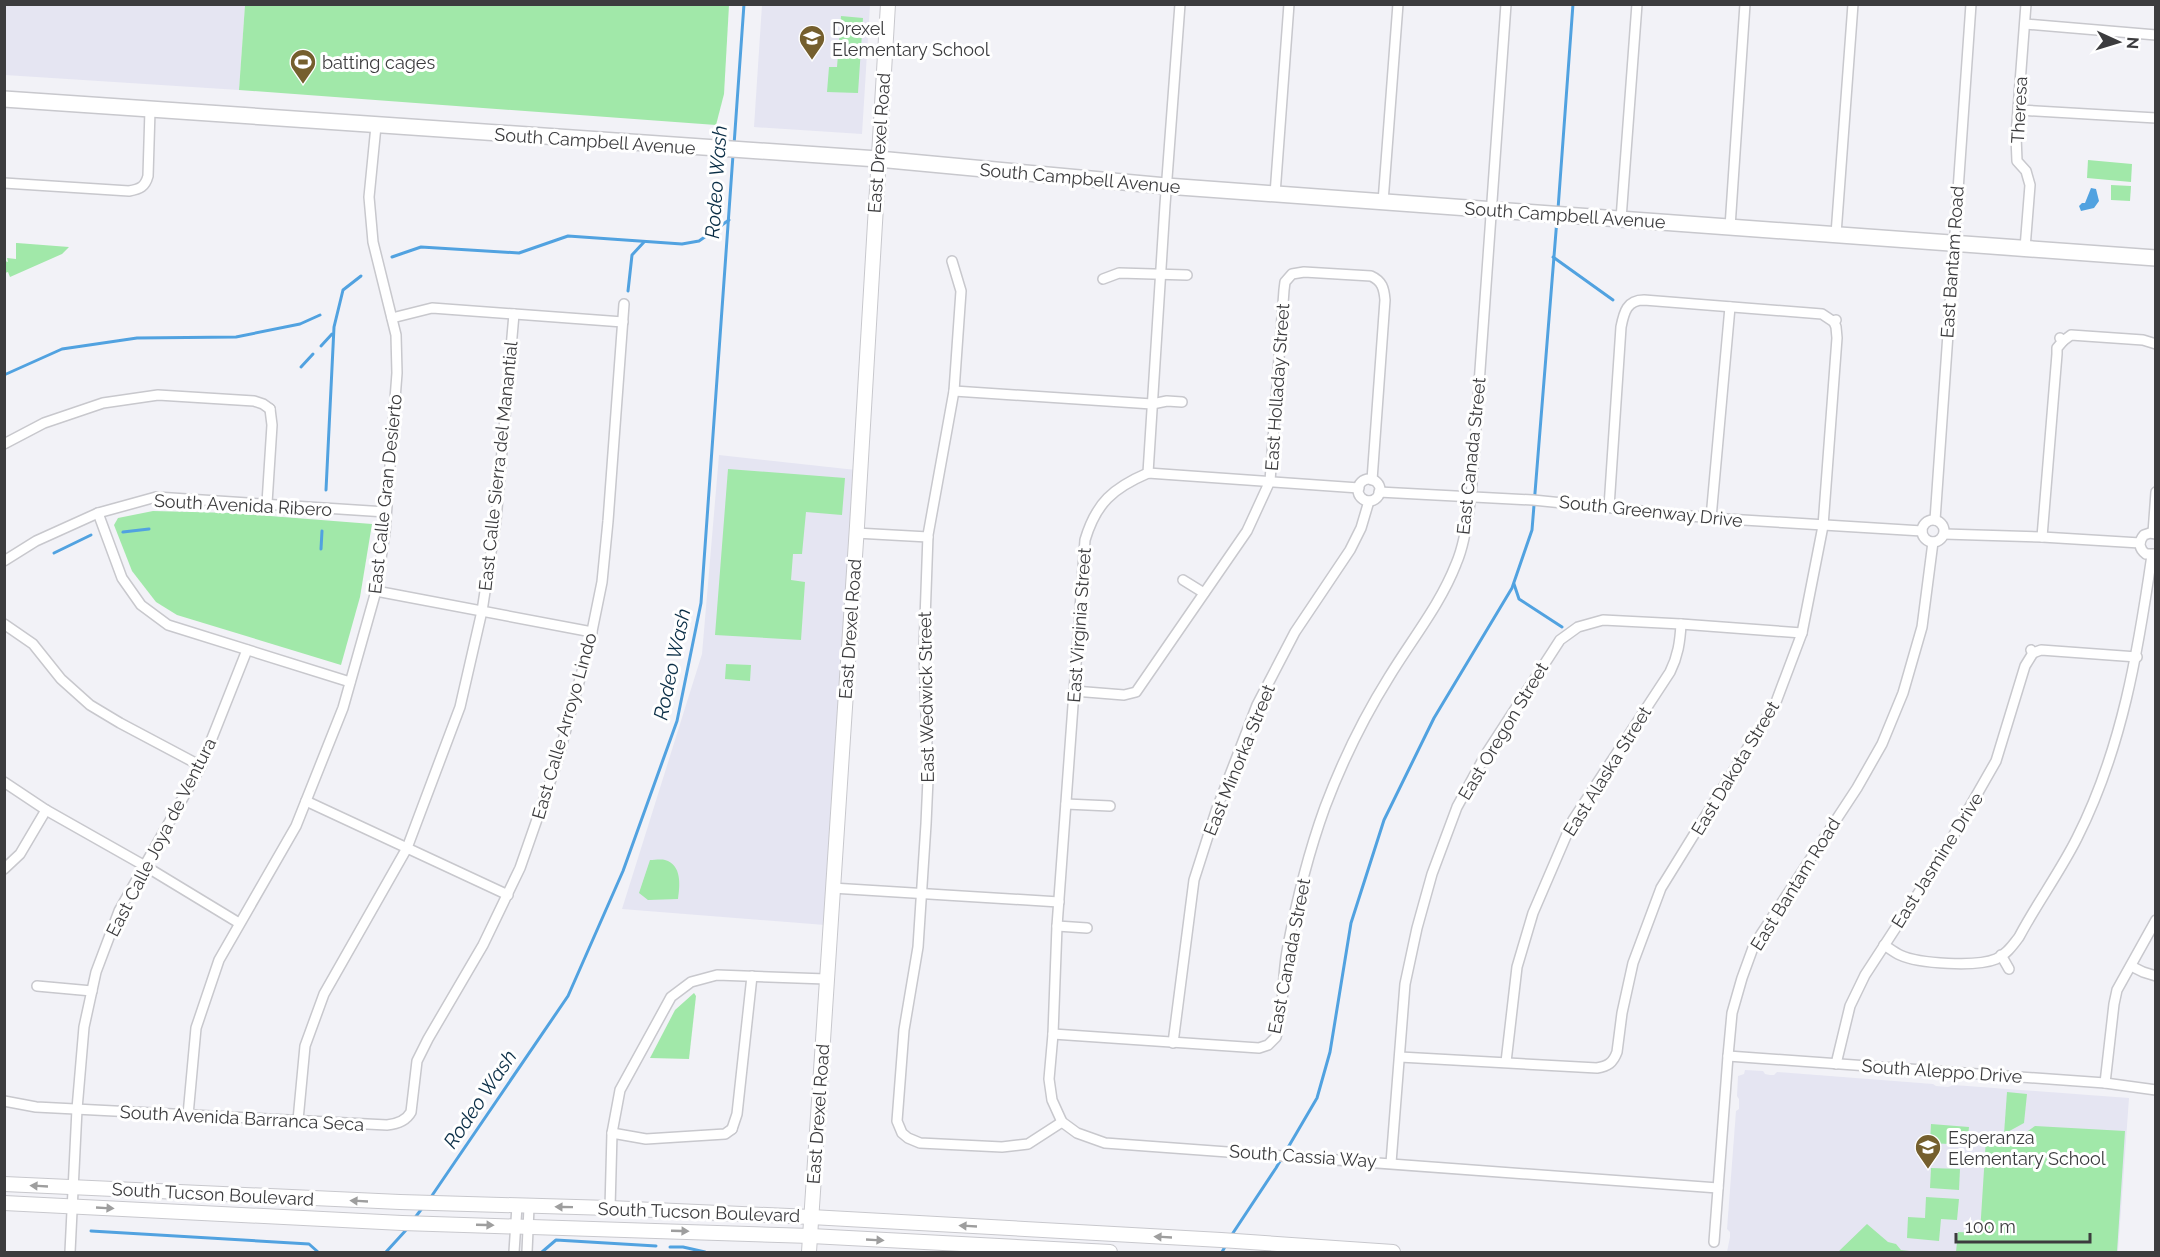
<svg xmlns="http://www.w3.org/2000/svg" width="2160" height="1257" viewBox="0 0 2160 1257" font-family="Raleway,sans-serif">
  <style>
    .built { fill: #e5e5f2 }
    .green { fill: #a1e8a9 }
    .water { fill: #51a2e0 }
    .lines { fill: none; stroke-linecap: round; stroke-linejoin: round }
    .stream { stroke: #51a2e0; stroke-width: 3 }
    .street-casing { stroke: #c8c8cd; stroke-width: 12 }
    .secondary-casing { stroke: #c8c8cd; stroke-width: 16 }
    .primary-casing { stroke: #c8c8cd; stroke-width: 18 }
    .street { stroke: #fff; stroke-width: 9 }
    .secondary { stroke: #fff; stroke-width: 14 }
    .primary { stroke: #fff; stroke-width: 15 }
    .oneway { fill: #9e9e9e }
    .labels { text-anchor: middle; dominant-baseline: central; stroke-width: 6; stroke-linejoin: round; paint-order: stroke }
    .poi-label { font-size: 18px; fill: #3c3c3e; stroke: #fff; text-anchor: start }
    .street-label { font-size: 18px; fill: #3c3c3e; stroke: #fff }
    .water-label { font-size: 20px; font-style: italic; fill: #0a2e46; stroke: #fff }
  </style>
  <rect width="100%" height="100%" fill="#f2f2f7"/>
  <g class="built">
    <path d="M4 5H245L239 90 5 75Z"/>
    <path d="M762 5H870L862 134 754 127Z"/>
    <path d="M719 455 856 470 825 925 622 909 702 654Z"/>
    <path d="M1745 1070 1763 1071 1765 1074 1770 1075H1774L1777 1072 1933 1084 1936 1086 1948 1087 1954 1085 2129 1098 2118 1252H1727L1730 1237V1232L1727 1229 1736 1111 1739 1109V1099L1737 1096 1738 1076 1744 1074Z"/>
  </g>
  <g class="green">
    <path d="M245 5H729L724 94 716 125 239 90Z"/>
    <path d="M841 16 863 18 858 93 827 92 829 67H837Z"/>
    <path d="M2088 160 2132 164 2131 182 2087 178Z"/>
    <path d="M2111 185 2131 186 2130 201 2111 200Z"/>
    <path d="M16 243H17L69 247 62 254 10 277 8 272 5 273V261L8 262 7 258 16 259Z"/>
    <path d="M728 469 845 478 842 515 806 512 802 554H793L791 580 805 582 801 640 715 635Z"/>
    <path d="M153 511 232 513 372 524 360 597 341 665 177 615 156 602 132 571 114 525 118 518Z"/>
    <path d="M726 664 751 665 750 681 725 679Z"/>
    <path d="M650 860C654 860 661 859 665 860 682 865 680 885 678 899L648 900 639 893Z"/>
    <path d="M694 993 696 996 689 1059 650 1058 675 1010Z"/>
    <path d="M2007 1092 2027 1094 2024 1123 2004 1134Z"/>
    <path d="M1931 1124 1969 1127 1967 1145 1930 1143Z"/>
    <path d="M2035 1126 2125 1131 2117 1252H1956L1958 1232 1980 1233 1986 1138 2015 1140Z"/>
    <path d="M1931 1168 1960 1169 1959 1190 1930 1188Z"/>
    <path d="M1926 1197 1959 1199 1957 1220 1941 1219 1939 1241 1907 1238 1908 1217 1925 1218Z"/>
    <path d="M1867 1224 1888 1242 1896 1244 1901 1250 1919 1252H1838Z"/>
  </g>
  <path class="water" d="M2091 188 2096 189 2099 201 2094 208 2081 211 2079 206 2082 203H2085Z"/>
  <g class="lines">
    <g class="stream">
      <path d="M734 145 744 4"/>
      <path d="M1558 209 1573 4"/>
      <path d="M392 257 421 247 519 253 568 236 682 244 699 241 729 220"/>
      <path d="M1553 257 1613 300"/>
      <path d="M628 291 632 255 644 242"/>
      <path d="M321 346 332 334"/>
      <path d="M301 367 313 354"/>
      <path d="M4 375 62 349 137 338 236 337 300 324 320 315"/>
      <path d="M326 490 334 327 343 290 361 276"/>
      <path d="M123 532 149 529"/>
      <path d="M321 549 322 531"/>
      <path d="M54 553 91 535"/>
      <path d="M1514 584 1519 599 1562 627"/>
      <path d="M431 1197 568 996 623 871 677 721 701 603 733 155"/>
      <path d="M414 1219 423 1207"/>
      <path d="M91 1231 309 1244 318 1252"/>
      <path d="M1231 1236 1276 1168 1317 1098 1330 1052 1351 923 1384 820 1434 718 1512 588 1532 530 1557 219"/>
      <path d="M670 1247H683L705 1252"/>
      <path d="M386 1252 407 1229"/>
      <path d="M542 1252 556 1240 656 1246"/>
      <path d="M1222 1252 1226 1245"/>
    </g>
    <g class="street-casing">
      <g id="street">
        <path d="M2025 24 2156 35"/>
        <path d="M2019 110 2156 118"/>
        <path d="M4 183 129 191C140 189 145 187 148 176L150 110"/>
        <path d="M1275 194 1289 4"/>
        <path d="M1383 202 1398 4"/>
        <path d="M1621 219 1637 4"/>
        <path d="M1730 227 1745 4"/>
        <path d="M1836 234 1853 4"/>
        <path d="M2025 248 2030 185 2026 171 2017 161 2016 136 2026 4"/>
        <path d="M952 261 961 291 954 391 928 535 924 648 928 779 926 824 918 947 904 1030 897 1121 902 1133 908 1138 920 1143 1002 1147 1028 1144 1062 1122 1077 1133 1105 1143 1718 1188"/>
        <path d="M1103 279 1119 273 1187 275"/>
        <path d="M392 318 432 308 623 322"/>
        <path d="M2060 338 2063 341 2071 335 2143 340 2156 344"/>
        <path d="M954 391 1152 404 1167 401 1182 402"/>
        <path d="M4 444 44 423 103 403 158 395 254 401 263 404 270 409"/>
        <path d="M1148 473 1165 205 1180 4"/>
        <circle cx="1369" cy="490" r="11"/>
        <path d="M1379 492 1533 500 1711 518 1922 531"/>
        <path d="M267 503 272 425 270 409"/>
        <path d="M1609 507 1621 327C1624 312 1627 300 1644 300L1822 314 1834 322 1836 320"/>
        <path d="M98 513 122 578 141 605 168 625 350 682"/>
        <path d="M1711 518 1730 307"/>
        <circle cx="1933" cy="531" r="11"/>
        <path d="M1935 520 1971 4"/>
        <path d="M856 533 928 537"/>
        <path d="M2153 533 2156 492"/>
        <path d="M1944 534 2042 537 2140 543"/>
        <path d="M2156 534 2150 533 2144 535C2138 542 2139 549 2146 554H2156"/>
        <path d="M2042 537 2057 354V348L2063 341"/>
        <path d="M4 561 36 541 98 513 156 497 386 512"/>
        <path d="M1183 580 1204 593"/>
        <path d="M376 591 592 632"/>
        <path d="M4 624 33 644 61 679 90 705 120 723 201 766"/>
        <path d="M2031 650 2033 653 2041 650 2137 657"/>
        <path d="M1074 691 1124 695 1136 692 1247 531 1270 481 1284 290 1285 282 1292 274 1304 272 1371 276C1382 281 1384 288 1385 300L1372 480"/>
        <path d="M4 782 46 810 145 866 239 923"/>
        <path d="M306 801 508 895"/>
        <path d="M1066 804 1110 806"/>
        <path d="M4 869 20 854 46 810"/>
        <path d="M832 888 1059 902"/>
        <path d="M1057 926 1087 928"/>
        <path d="M1884 945C1889 948 1894 952 1900 955 1919 964 1977 967 1996 959 2006 955 2013 945 2019 937 2037 903 2060 872 2077 838 2122 749 2138 652 2152 555"/>
        <path d="M2001 955 2009 969"/>
        <path d="M2131 966 2143 972 2156 976"/>
        <path d="M37 986 92 991"/>
        <path d="M1053 1034 1259 1048 1268 1045 1276 1037C1284 1010 1282 979 1287 951 1296 903 1308 854 1325 807 1342 762 1364 717 1389 677 1412 639 1440 605 1456 564 1465 543 1467 520 1471 497L1506 4"/>
        <path d="M1173 1043 1194 880 1216 811 1257 705 1295 632 1350 550 1361 528 1369 501"/>
        <path d="M1728 1056 2105 1083 2156 1090"/>
        <path d="M1400 1057 1597 1068C1608 1066 1613 1063 1617 1052L1622 1013 1633 963 1661 888 1776 702 1802 633 1823 526 1837 338 1836 327 1834 322"/>
        <path d="M1506 1062 1517 967 1533 913 1573 820 1670 672C1678 656 1680 642 1681 624"/>
        <path d="M1836 1064 1850 1006 1865 975 1936 866 1996 761 2025 666 2033 653"/>
        <path d="M2105 1083 2114 1004 2117 990 2156 920"/>
        <path d="M4 1101 36 1107 387 1125C397 1124 406 1121 411 1112L417 1061 428 1039 483 945 520 868 557 762 589 646 602 582 608 521 624 304"/>
        <path d="M188 1115 196 1028 219 960 296 826 343 708 376 591 385 532 397 373 396 335 373 242 369 197 376 126"/>
        <path d="M298 1120 305 1046 324 994 407 848 460 707 482 611 496 520 514 314"/>
        <path d="M1062 1122 1052 1100 1049 1079 1053 1034 1057 926 1085 540C1096 503 1113 488 1148 473L1359 488"/>
        <path d="M732 1129 737 1114 752 976"/>
        <path d="M612 1133 646 1139 725 1134 732 1129"/>
        <path d="M1391 1163 1405 984 1417 928 1432 874 1457 807 1486 754 1560 640 1578 627 1603 620 1681 624 1802 633"/>
        <path d="M610 1208 612 1133 620 1090 671 997 691 982 717 975 826 979"/>
        <path d="M1714 1242 1728 1056 1732 1013 1742 978 1754 945 1857 788 1882 744 1903 693 1922 627 1933 542"/>
        <path d="M70 1252 77 1109 84 1027 96 972 119 911 201 766 247 650"/>
        <path d="M514 1252 517 1206"/>
        <path d="M527 1252 529 1207"/>
      </g>
    </g>
    <g class="secondary-casing">
      <g id="secondary">
        <path d="M4 1184 400 1202 610 1208 811 1217 1221 1240 1393 1252"/>
        <path d="M4 1203 402 1223 811 1236 1110 1252"/>
        <path d="M809 1252 857 526 888 4"/>
      </g>
    </g>
    <g class="primary-casing">
      <path id="primary" d="M4 99 878 159 1166 186 2156 258"/>
    </g>
    <use href="#street" class="street"/>
    <use href="#secondary" class="secondary"/>
    <use href="#primary" class="primary"/>
  </g>
  <defs><path id="oneway-solid" d="M-6-.8H1V-3.2L6.5 0L1 3.2V.8H-6Z" transform="scale(1.5)"/></defs>
  <g class="oneway">
    <use href="#oneway-solid" transform="translate(39 1186) rotate(-177)"/>
    <use href="#oneway-solid" transform="translate(359 1201) rotate(-177)"/>
    <use href="#oneway-solid" transform="translate(564 1207) rotate(-179)"/>
    <use href="#oneway-solid" transform="translate(105 1208) rotate(3)"/>
    <use href="#oneway-solid" transform="translate(485 1225) rotate(2)"/>
    <use href="#oneway-solid" transform="translate(968 1226) rotate(-177)"/>
    <use href="#oneway-solid" transform="translate(680 1231) rotate(2)"/>
    <use href="#oneway-solid" transform="translate(1163 1237) rotate(-177)"/>
    <use href="#oneway-solid" transform="translate(875 1240) rotate(3)"/>
  </g>
  <defs>
    <g id="school-pin" transform="scale(1.35)"><path d="M0 17L-7.5 6A9.5 9.5 0 1 1 7.5 6Z" fill="#755f2e" stroke="#fff"/><path d="M0-5L7-2L0 1L-7-2ZM-4 1L0 2.5L4 1V4Q0 6-4 4Z" fill="#fff"/></g>
    <g id="stadium-pin" transform="scale(1.35)"><path d="M0 17L-7.5 6A9.5 9.5 0 1 1 7.5 6Z" fill="#755f2e" stroke="#fff"/><path d="M0-5a6.5 5 0 1 0 0 10a6.5 5 0 1 0 0-10ZM-3.5-1.8h7v3.6h-7Z" fill="#fff"/></g>
  </defs>
  <g fill-rule="evenodd">
    <use href="#school-pin" x="812" y="38"/>
    <use href="#stadium-pin" x="303" y="62"/>
    <use href="#school-pin" x="1928" y="1147"/>
  </g>
  <g class="labels">
    <g class="poi-label">
      <text x="832" y="28">Drexel<tspan x="832" dy="21">Elementary School</tspan></text>
      <text x="322" y="62">batting cages</text>
      <text x="1948" y="1137">Esperanza<tspan x="1948" dy="21">Elementary School</tspan></text>
    </g>
    <g class="street-label">
      <text transform="translate(2019 110) rotate(-87)">Theresa</text>
      <text transform="translate(595 141) rotate(4)">South Campbell Avenue</text>
      <text transform="translate(879 143) rotate(-86)">East Drexel Road</text>
      <text transform="translate(1080 178) rotate(5)">South Campbell Avenue</text>
      <text transform="translate(1565 215) rotate(4)">South Campbell Avenue</text>
      <text transform="translate(1952 262) rotate(-86)">East Bantam Road</text>
      <text transform="translate(1277 387) rotate(-86)">East Holladay Street</text>
      <text transform="translate(1471 456) rotate(-84)">East Canada Street</text>
      <text transform="translate(498 466) rotate(-84)">East Calle Sierra del Manantial</text>
      <text transform="translate(385 494) rotate(-84)">East Calle Gran Desierto</text>
      <text transform="translate(243 505) rotate(3)">South Avenida Ribero</text>
      <text transform="translate(1651 511) rotate(6)">South Greenway Drive</text>
      <text transform="translate(1079 625) rotate(-86)">East Virginia Street</text>
      <text transform="translate(850 629) rotate(-86)">East Drexel Road</text>
      <text transform="translate(926 697) rotate(-91)">East Wedwick Street</text>
      <text transform="translate(564 726) rotate(-74)">East Calle Arroyo Lindo</text>
      <text transform="translate(1503 731) rotate(-59)">East Oregon Street</text>
      <text transform="translate(1239 760) rotate(-68)">East Minorka Street</text>
      <text transform="translate(1735 768) rotate(-59)">East Dakota Street</text>
      <text transform="translate(1607 771) rotate(-58)">East Alaska Street</text>
      <text transform="translate(161 837) rotate(-63)">East Calle Joya de Ventura</text>
      <text transform="translate(1937 860) rotate(-58)">East Jasmine Drive</text>
      <text transform="translate(1795 884) rotate(-58)">East Bantam Road</text>
      <text transform="translate(1289 956) rotate(-79)">East Canada Street</text>
      <text transform="translate(1942 1071) rotate(4)">South Aleppo Drive</text>
      <text transform="translate(818 1114) rotate(-86)">East Drexel Road</text>
      <text transform="translate(242 1118) rotate(3)">South Avenida Barranca Seca</text>
      <text transform="translate(1303 1156) rotate(4)">South Cassia Way</text>
      <text transform="translate(213 1194) rotate(3)">South Tucson Boulevard</text>
      <text transform="translate(699 1212) rotate(2)">South Tucson Boulevard</text>
    </g>
    <g class="water-label">
      <text transform="translate(716 182) rotate(-86)">Rodeo Wash</text>
      <text transform="translate(672 664) rotate(-78)">Rodeo Wash</text>
      <text transform="translate(480 1099) rotate(-56)">Rodeo Wash</text>
    </g>
  </g>
  <rect width="2160" height="1257" fill="none" stroke="#3c3c3e" stroke-width="12"/>
  <g transform="translate(2118 42) rotate(94)" stroke="#ffffff" stroke-width="4.5" paint-order="stroke">
  <path d="M0-4.5L10 22L0 15L-10 22Z" fill="#3c3c3e"/>
  <text y="-9" font-size="16" font-weight="bold" text-anchor="middle" fill="#3c3c3e">N</text>
  </g>
  <path d="M1956 1233v9h134v-9" fill="none" stroke="#3c3c3e" stroke-width="3"/>
  <text x="1965" y="1233" font-size="18" fill="#3c3c3e" stroke="#ffffff" stroke-width="4.5" paint-order="stroke">100 m</text>
</svg>
